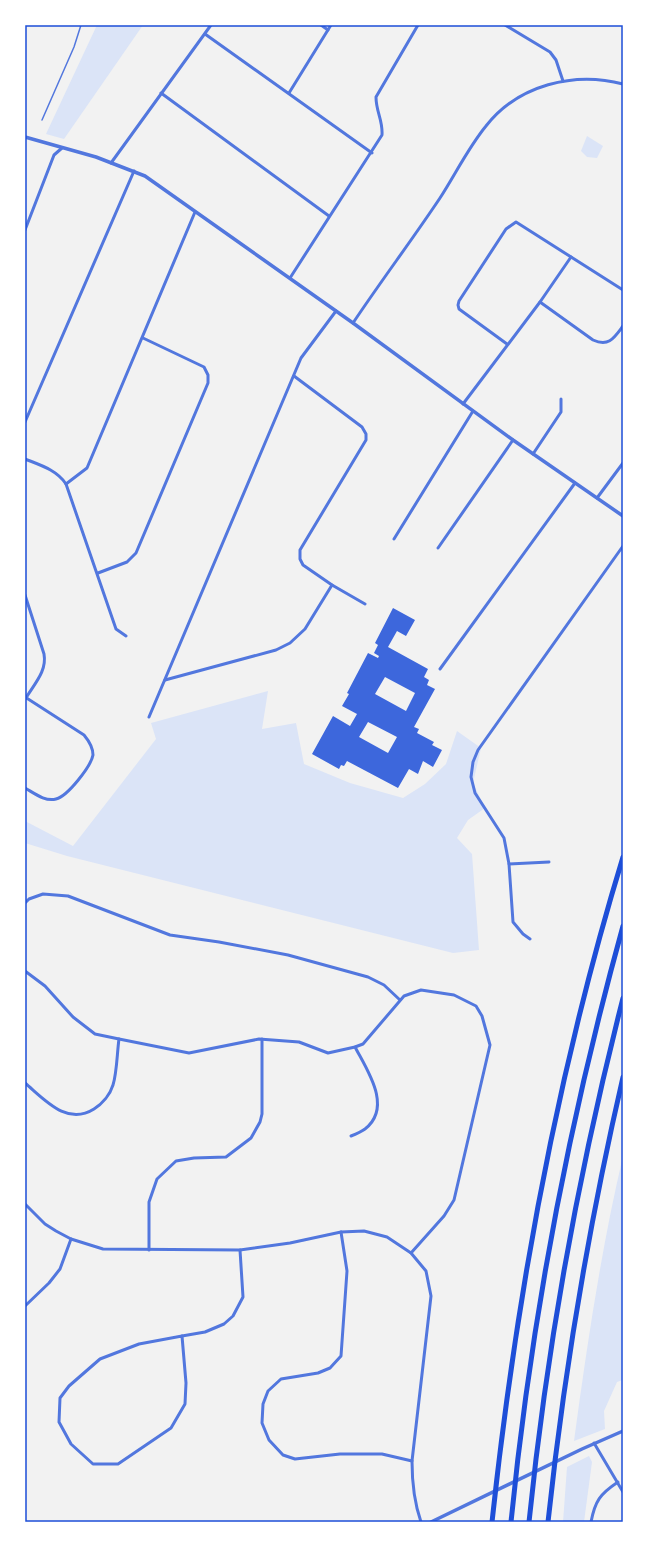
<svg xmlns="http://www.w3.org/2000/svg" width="648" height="1547" viewBox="0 0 648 1547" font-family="'Fira Sans Condensed',sans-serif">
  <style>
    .green { fill: #dbe4f7 }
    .building { fill: #3d67dc; fill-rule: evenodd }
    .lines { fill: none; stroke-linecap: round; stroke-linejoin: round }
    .service { stroke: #5277de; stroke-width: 1.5 }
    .minor { stroke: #5277de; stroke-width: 3 }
    .tertiary { stroke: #5277de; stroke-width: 3.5 }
    .motorway { stroke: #1d4ed8; stroke-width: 5 }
    .neatline { fill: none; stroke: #1d4ed8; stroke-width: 1.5 }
  </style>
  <rect width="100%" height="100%" fill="#f2f2f2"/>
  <g class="green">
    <path d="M97 25H143L64 139 46 134Z"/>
    <path d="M587 136 603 146 597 158 587 157 581 151Z"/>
    <path d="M268 691 262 729 296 723 304 764 350 783 403 798 425 784 446 764 457 731 481 748 473 783 485 808 468 820 457 838 472 854 479 950 453 953 67 856 25 843V821L73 846 156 739 151 723Z"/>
    <path d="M623 1156V1380L617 1382 604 1411 605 1429 574 1441C587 1345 601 1250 623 1156Z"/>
    <path d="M589 1456 592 1462 584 1522H563L567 1467Z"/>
  </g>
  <path class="building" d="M393 608 415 620 406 636 397 631 388 647 428 669 424 677 429 680 427 685 435 689 414 727 419 729 417 733 434 742 432 745 442 750 433 767 423 761 418 774 409 769 398 788 347 761 344 766 341 765 339 769 312 754 333 716 350 726 357 714 342 706 349 694 347 693 368 653 378 658 379 656 374 653 378 645 375 643ZM385 677 415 693 406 711 375 694ZM368 722 397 737 388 753 359 737Z"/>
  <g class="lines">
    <path class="service" d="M42 120 74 47 81 25"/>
    <g class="minor">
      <path d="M321 25 328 30"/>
      <path d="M505 25 550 52 556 60 563 81"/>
      <path d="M205 34 372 153"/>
      <path d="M161 93 329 216"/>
      <path d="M289 93 331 25"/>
      <path d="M111 163 211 25"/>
      <path d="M25 230 54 155 62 148"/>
      <path d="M290 278 382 135C383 120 376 112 376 97L418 25"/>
      <path d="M540 302 593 340C609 347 614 338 623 326"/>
      <path d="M353 323C381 281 412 240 440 198 455 175 468 148 486 126 518 85 574 71 623 84"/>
      <path d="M507 344 459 309 458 305 459 301 506 229 516 222 623 290"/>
      <path d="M294 376 362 427 366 434V440L300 550V559L303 565 332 585 365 604"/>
      <path d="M463 404 540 302 571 257"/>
      <path d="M25 422 134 171"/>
      <path d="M533 454 561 412V399"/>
      <path d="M25 459C40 465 57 470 66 484L116 629 126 636"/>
      <path d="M66 484 87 468 195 212"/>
      <path d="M597 498 623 463"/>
      <path d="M394 539 473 411"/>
      <path d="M438 548 513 440"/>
      <path d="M98 573 127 562 136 553 208 383V375L204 367 143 338"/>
      <path d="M25 595 44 654C47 671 35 683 26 698"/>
      <path d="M440 669 575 483"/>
      <path d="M165 680 276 650 290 643 305 629 332 585"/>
      <path d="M25 697 84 735C89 741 93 747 93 755 91 766 68 796 56 799 45 802 34 793 25 788"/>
      <path d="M149 717 301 358 336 311"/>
      <path d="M509 864 549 862"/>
      <path d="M25 903 29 899 43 894 68 896 170 935 219 942 288 955 368 977 384 985 400 1000"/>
      <path d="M530 939 523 934 513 922 509 864 504 838 475 793 471 777 473 762 478 750 623 546"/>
      <path d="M25 971 45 986 73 1017 95 1034 119 1039 189 1053 259 1039 299 1042 328 1053 355 1047 363 1044 404 996 421 990 454 995 476 1006 482 1016 490 1045 454 1200 444 1216 411 1253"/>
      <path d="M25 1083C45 1100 67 1126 94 1109 102 1104 110 1095 113 1085 117 1072 117 1053 119 1039"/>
      <path d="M351 1136C356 1134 361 1132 365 1129 393 1107 367 1070 355 1047"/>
      <path d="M25 1204 45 1224 56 1231 71 1239 103 1249 240 1250 290 1243 341 1232 364 1231 387 1237 411 1253 426 1271 431 1296 412 1461C412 1482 414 1502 421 1522"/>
      <path d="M341 1232 347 1271 341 1356 330 1368 318 1373 281 1379 268 1391 263 1404 262 1423 269 1440 283 1455 295 1459 340 1454H382L412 1461"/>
      <path d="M149 1250V1202L157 1179 176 1161 194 1158 226 1157 251 1138 260 1122 262 1114V1039"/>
      <path d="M25 1306 49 1283 60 1269 71 1239"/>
      <path d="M182 1336 186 1383 185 1404 171 1428 118 1464H93L71 1444 59 1422 60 1398 69 1386 100 1359 139 1344Z"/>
      <path d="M182 1336 205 1332 224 1324 233 1316 243 1297 240 1250"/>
      <path d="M594 1443 623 1492"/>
      <path d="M591 1522C595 1501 600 1494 618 1482"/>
    </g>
    <g class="tertiary">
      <path d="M25 137 96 157 145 176 353 323 513 440 623 516"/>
      <path d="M431 1522 582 1449 623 1431"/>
    </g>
    <g class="motorway">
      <path d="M492 1522C516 1298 557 1073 623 857"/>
      <path d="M511 1522C531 1321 569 1121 623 926"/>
      <path d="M529 1522C547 1345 579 1170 623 998"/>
      <path d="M548 1522C564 1372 589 1224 623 1077"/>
    </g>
  </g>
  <rect width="648" height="1547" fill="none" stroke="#ffffff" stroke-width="52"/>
  <rect x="26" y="26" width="596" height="1495" class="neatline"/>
</svg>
